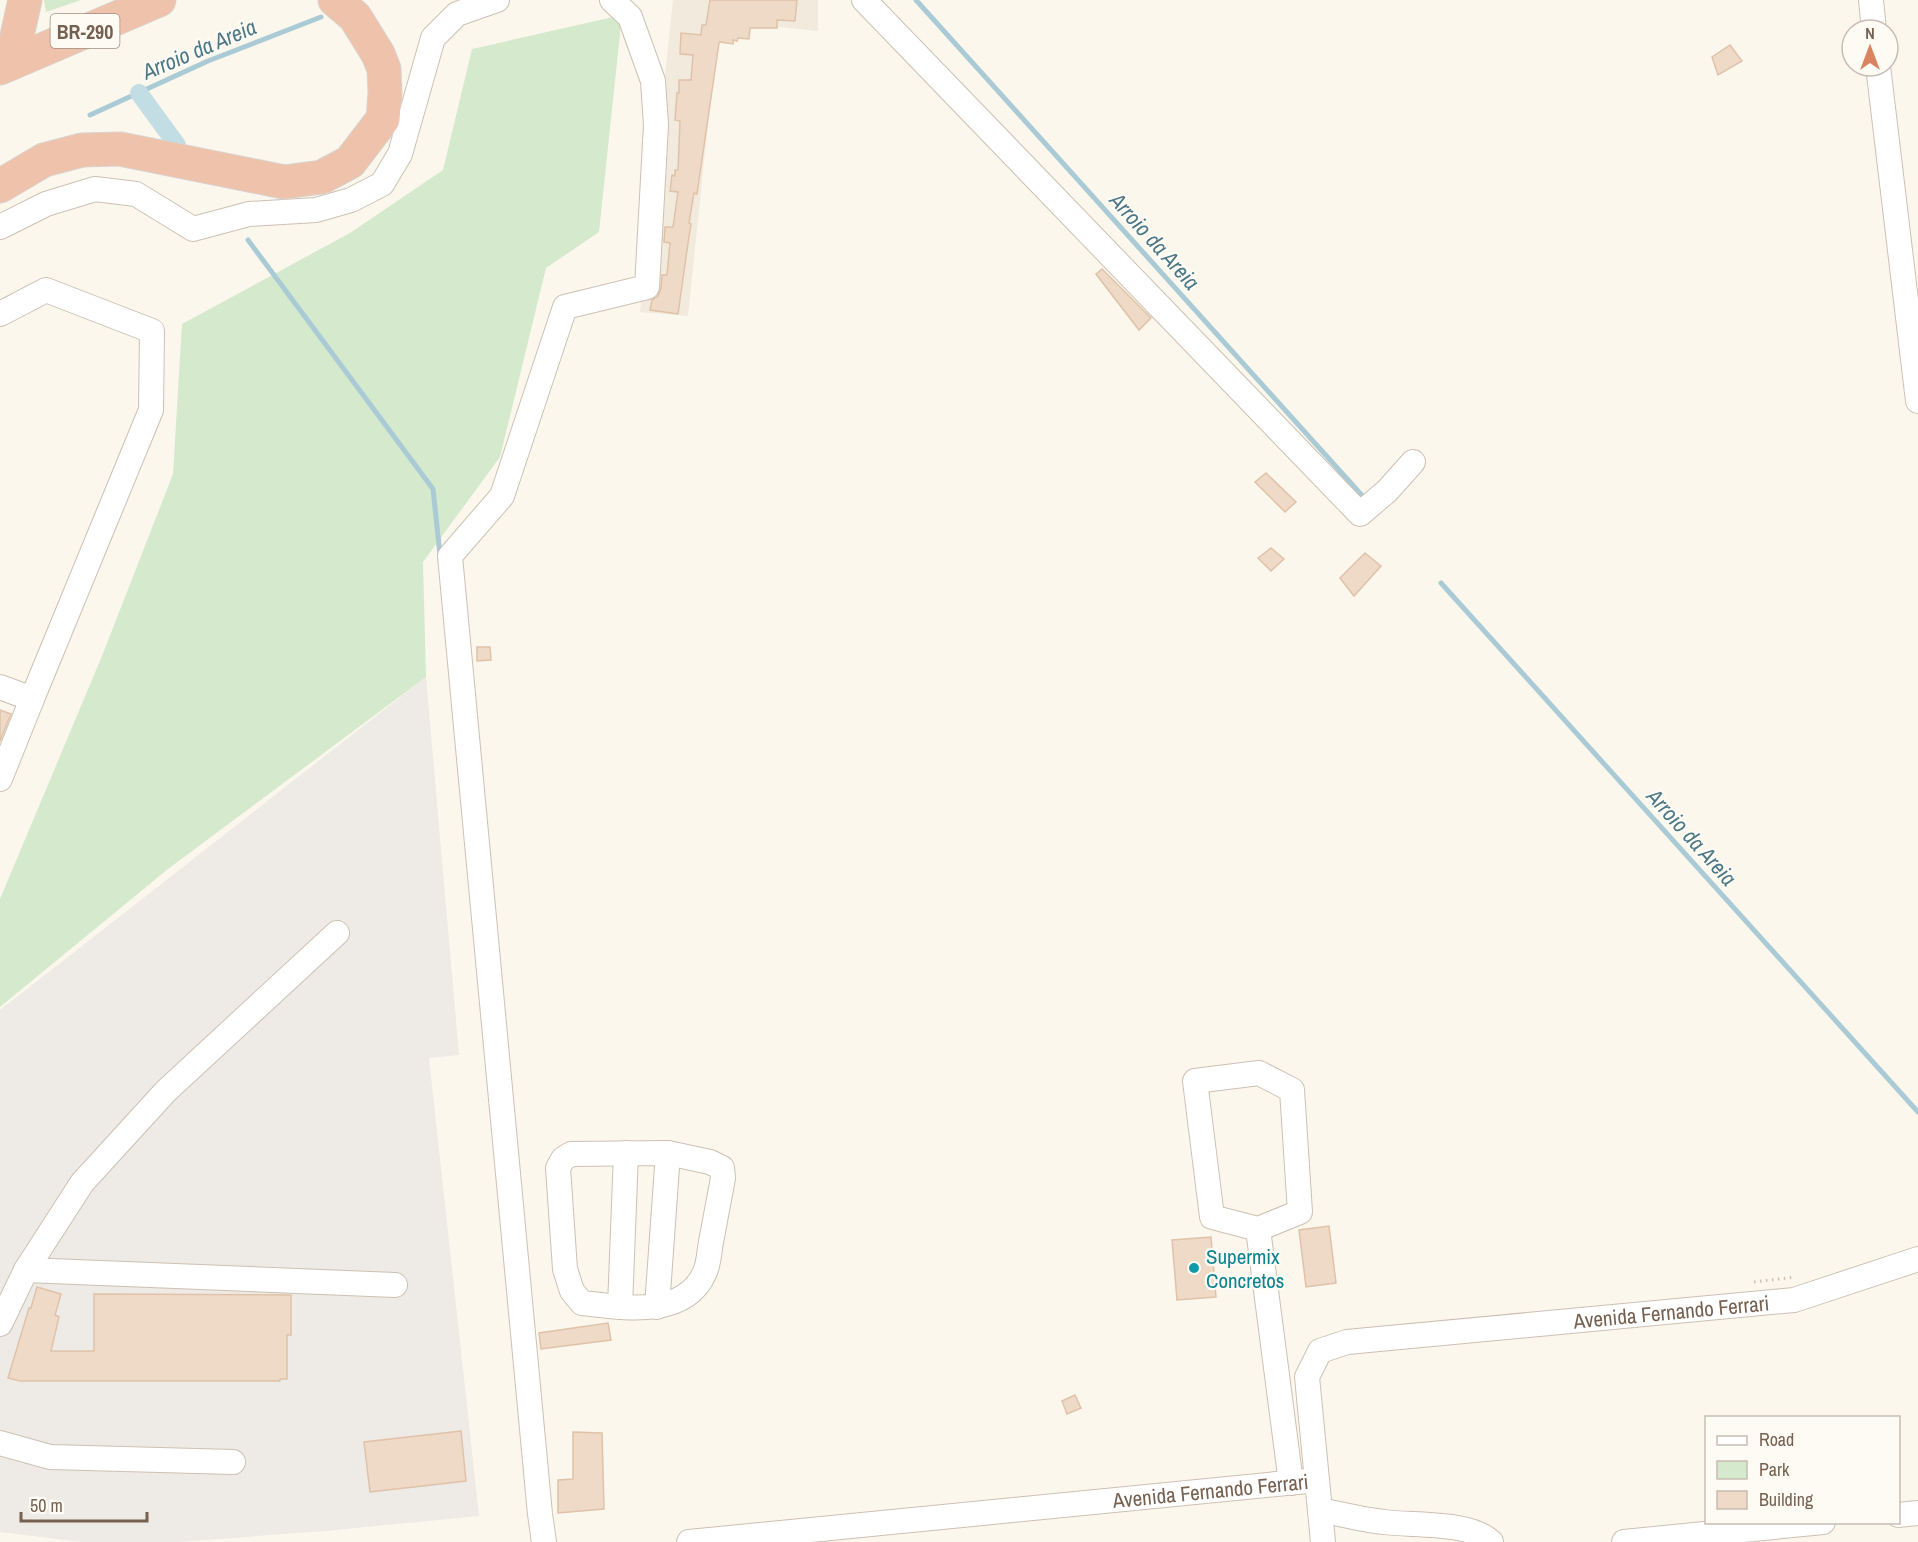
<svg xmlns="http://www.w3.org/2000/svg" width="1918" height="1542" viewBox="0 0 1918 1542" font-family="'Archivo Narrow',sans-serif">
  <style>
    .residential { fill: #f2eadc }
    .industrial { fill: #eeeae5 }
    .green { fill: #d5e9cc }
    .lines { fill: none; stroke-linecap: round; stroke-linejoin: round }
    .stream { stroke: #aacbd5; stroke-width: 5 }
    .canal { stroke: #c3dde4; stroke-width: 18 }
    .building { fill: #eedac7; stroke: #e0c2a9; stroke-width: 1.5 }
    .minor-casing { stroke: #cdc0b3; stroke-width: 26 }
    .highway-casing { stroke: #d9d3ce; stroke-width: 35 }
    .path { stroke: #d4bdaa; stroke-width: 3; stroke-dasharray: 1.5 4.5; stroke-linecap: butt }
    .minor { stroke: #fff; stroke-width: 24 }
    .highway { stroke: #efc2ab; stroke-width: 33 }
    .culture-dot { fill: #0f9aa8; stroke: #fefbf4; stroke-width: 2 }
    .labels { text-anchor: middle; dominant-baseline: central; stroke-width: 4.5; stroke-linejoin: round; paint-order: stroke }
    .shield { fill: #fefbf4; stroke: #9f8f82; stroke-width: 1.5 }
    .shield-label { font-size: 20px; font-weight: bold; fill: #766151 }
    .culture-label { font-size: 21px; fill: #0d838f; stroke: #fefbf4; text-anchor: start }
    .street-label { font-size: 21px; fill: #766151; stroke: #fefbf4 }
    .water-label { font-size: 22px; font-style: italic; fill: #4c7886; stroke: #fefbf4 }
  </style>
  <rect width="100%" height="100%" fill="#fbf7ed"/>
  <path class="residential" d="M673 0H818V31L758 25 717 37 688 316 640 312Z"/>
  <path class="industrial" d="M426 677 459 1055 429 1058 479 1516 325 1531 179 1542H82L0 1532V1010Z"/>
  <g class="green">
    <path d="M44 0H81L46 12Z"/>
    <path d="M622 15 599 232 546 268 500 457 423 562 426 677 168 869 0 1007V899L102 656 173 474 182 324 350 233 443 170 472 49Z"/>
  </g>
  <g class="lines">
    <g class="stream">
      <path d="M916 0 1367 501"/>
      <path d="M90 115 208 61 321 17"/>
      <path d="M248 240 433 489 440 555"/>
      <path d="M1441 583 1918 1112"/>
    </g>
    <path class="canal" d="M139 93 177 145"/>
  </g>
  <g class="building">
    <path d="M710 0H797L795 21 777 20V28H750L749 39 738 38 737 41 733 40V44L720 42 719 43 700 173 697 194 694 193 689 223 691 224 689 236 678 314 650 310 652 300 658 296 661 288 662 275H667L670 243 664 242 665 227H673L678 192 670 191 672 175 675 176V170H678L680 121 675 120 677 93H679V80H691L693 55 680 54 681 33 701 35 702 25H706Z"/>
    <path d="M1730 45 1742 61 1718 75 1712 57Z"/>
    <path d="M1102 269 1151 318 1139 330 1096 274Z"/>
    <path d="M1266 473 1296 502 1285 512 1255 482Z"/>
    <path d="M1271 548 1284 559 1271 571 1258 558Z"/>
    <path d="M1365 553 1381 566 1354 596 1340 578Z"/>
    <path d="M477 647H490L491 660 477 661Z"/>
    <path d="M0 710 11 714 0 741Z"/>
    <path d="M1329 1226 1336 1283 1306 1287 1299 1230Z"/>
    <path d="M1211 1237 1216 1297 1177 1300 1172 1240Z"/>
    <path d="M37 1287 61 1294 55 1315 59 1317 51 1351H94V1294L291 1295V1335H287V1379H280V1381H20L8 1378 29 1308H31Z"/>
    <path d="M608 1323 611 1340 541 1349 539 1333Z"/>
    <path d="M1075 1395 1081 1408 1067 1414 1062 1401Z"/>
    <path d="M461 1431 466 1481 370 1492 364 1442Z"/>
    <path d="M573 1432 602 1433 604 1509 558 1513V1480L573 1479Z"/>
  </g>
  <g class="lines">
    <g class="minor-casing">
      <g id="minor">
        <path d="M864 0 1360 514 1387 491 1413 462"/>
        <path d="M1871 0 1874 30"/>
        <path d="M1878 66 1918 401"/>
        <path d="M0 227 46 204 95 189 136 194 193 229 249 214 316 210 351 200 382 184 400 154 433 38 457 14 497 0"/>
        <path d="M0 314 46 290 152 331 151 410 32 699 0 687"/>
        <path d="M0 779 32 699"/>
        <path d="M1259 1073 1292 1090 1300 1212 1258 1229 1212 1217 1195 1081Z"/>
        <path d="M668 1153 710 1162 722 1168 723 1178C719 1199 715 1221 711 1242 709 1252 709 1265 704 1274 683 1319 621 1307 582 1303L572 1291 565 1269 558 1168 563 1159 571 1154Z"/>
        <path d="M1258 1229 1291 1483"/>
        <path d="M26 1270 395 1285"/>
        <path d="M620 1307 626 1153"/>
        <path d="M657 1307 668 1153"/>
        <path d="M0 1324 26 1270 82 1183 166 1091 337 933"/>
        <path d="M0 1443 50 1457 233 1462"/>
        <path d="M1320 1510C1341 1514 1363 1520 1384 1522 1412 1526 1470 1521 1491 1542"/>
        <path d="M1898 1515 1918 1513"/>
        <path d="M544 1542 540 1514 450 556 502 496 565 307 647 287 656 125 653 81 630 17 612 0"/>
        <path id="s1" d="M689 1542 1317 1480"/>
        <path id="s2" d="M1323 1542 1307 1377 1320 1351 1347 1342 1794 1300 1918 1259"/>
        <path d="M1624 1542 1823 1522"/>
      </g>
    </g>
    <g class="highway-casing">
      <g id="highway">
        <path d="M11 63 25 0"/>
        <path d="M0 68 159 0"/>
        <path d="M0 186 44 160 82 150 120 149 284 182 322 177 350 162 383 119 385 93 384 69 378 54 355 17 335 0"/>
      </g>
    </g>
    <path class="path" d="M1754 1282 1795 1277"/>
    <use href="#minor" class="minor"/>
    <use href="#highway" class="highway"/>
  </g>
  <circle class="culture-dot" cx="1194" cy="1268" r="6"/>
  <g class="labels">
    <rect class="shield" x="50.5" y="14" width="69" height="34" rx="4.5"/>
    <g class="shield-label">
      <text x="85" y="31">BR-290</text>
    </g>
    <g class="culture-label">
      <text x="1206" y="1256">Supermix<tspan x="1206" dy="24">Concretos</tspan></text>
    </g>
    <g class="street-label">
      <text stroke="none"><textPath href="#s2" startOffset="549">Avenida Fernando Ferrari</textPath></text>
      <text stroke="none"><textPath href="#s1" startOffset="524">Avenida Fernando Ferrari</textPath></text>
    </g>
    <g class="water-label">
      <text transform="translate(199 49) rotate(-23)">Arroio da Areia</text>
      <text transform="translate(1155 241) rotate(48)">Arroio da Areia</text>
      <text transform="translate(1692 837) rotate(48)">Arroio da Areia</text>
    </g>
  </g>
  <rect x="1705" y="1416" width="195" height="108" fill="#fefbf4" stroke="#c8bdb3" stroke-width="1.5"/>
  <rect x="1717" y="1436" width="30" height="9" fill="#ffffff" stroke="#c8bdb3" stroke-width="1.5"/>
  <text x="1759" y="1446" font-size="18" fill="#766151">Road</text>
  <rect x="1717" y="1461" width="30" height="18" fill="#d5e9cc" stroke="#c8bdb3" stroke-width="1.5"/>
  <text x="1759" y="1476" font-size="18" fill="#766151">Park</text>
  <rect x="1717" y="1491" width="30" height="18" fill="#eedac7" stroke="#c8bdb3" stroke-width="1.5"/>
  <text x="1759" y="1506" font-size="18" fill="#766151">Building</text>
  <g transform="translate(1870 48)"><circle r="28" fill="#fefbf4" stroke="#c8bdb3" stroke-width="1.5"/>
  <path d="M0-4.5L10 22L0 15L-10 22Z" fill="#d9835f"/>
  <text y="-9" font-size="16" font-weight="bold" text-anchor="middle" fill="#766151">N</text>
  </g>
  <path d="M21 1512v9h126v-9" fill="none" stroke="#766151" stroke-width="3"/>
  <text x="30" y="1512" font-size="18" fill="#766151" stroke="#fefbf4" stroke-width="4.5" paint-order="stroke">50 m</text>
</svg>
